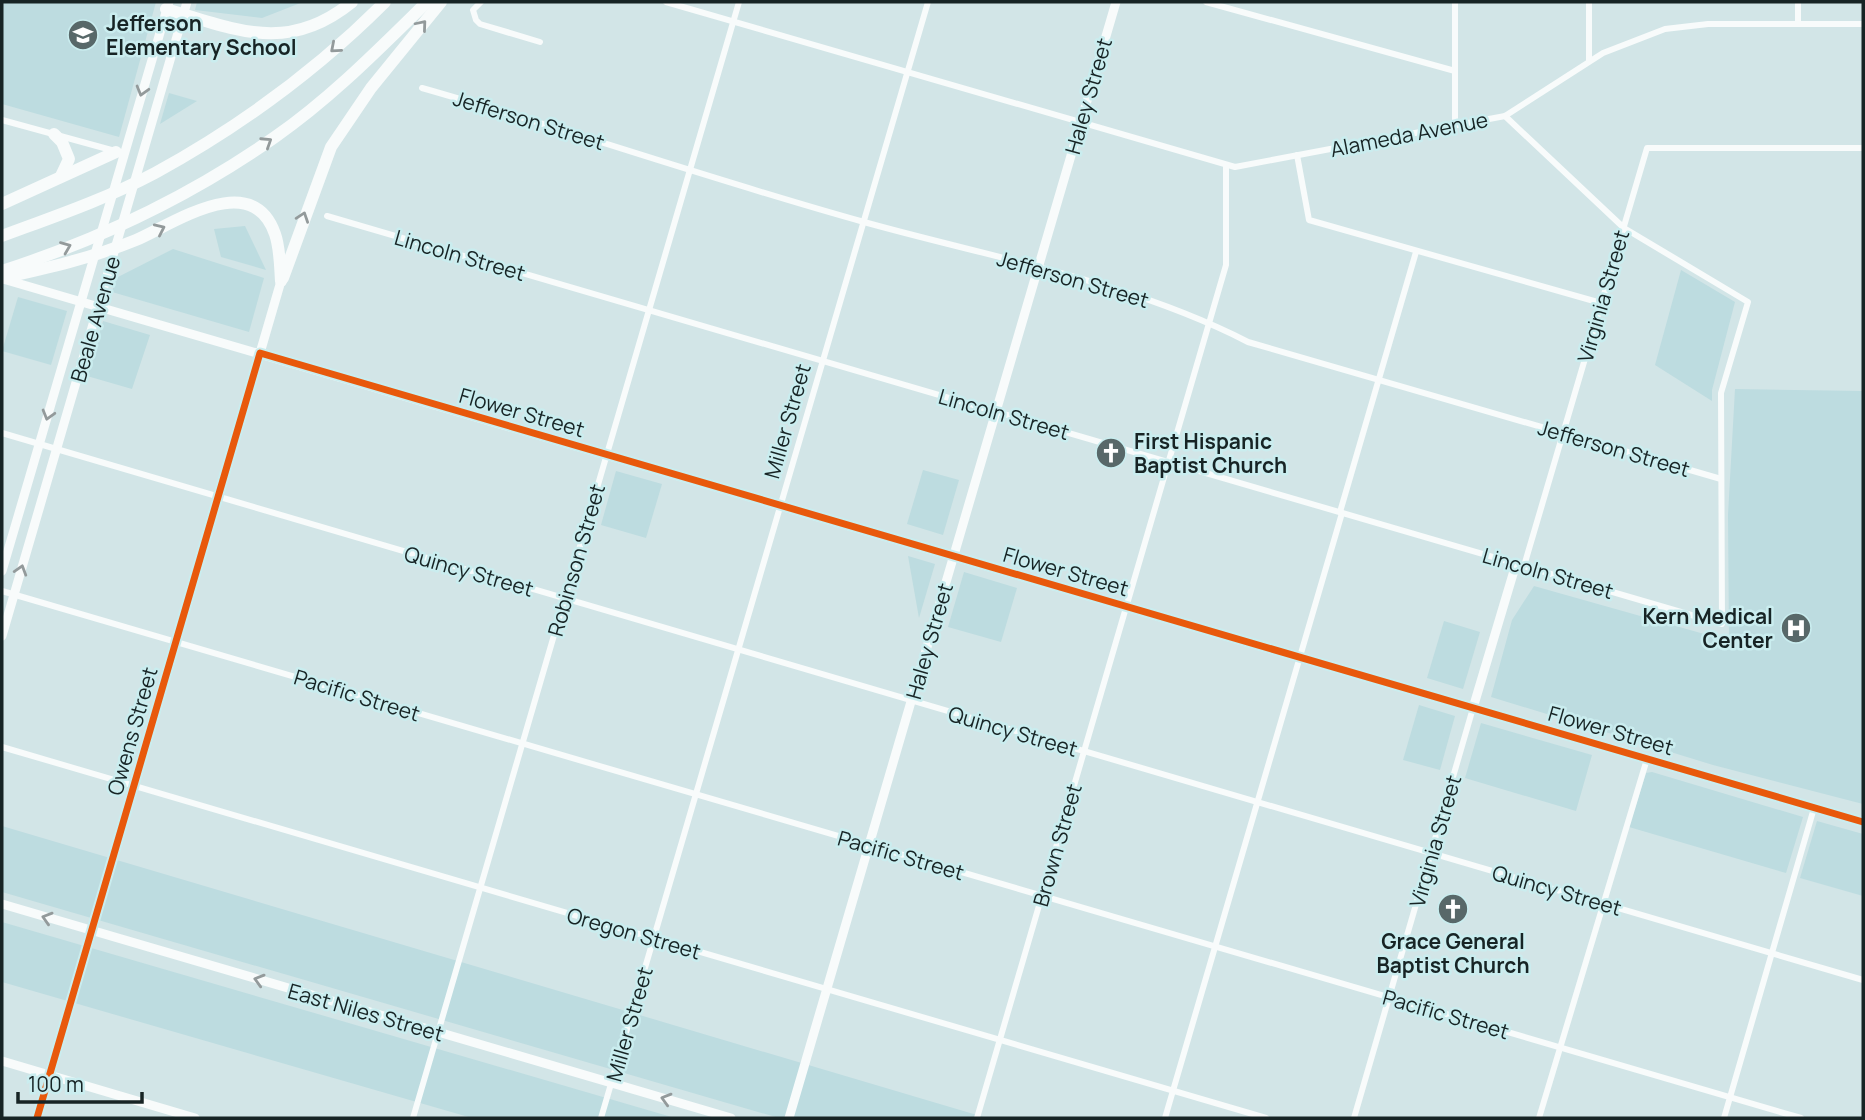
<svg xmlns="http://www.w3.org/2000/svg" width="1865" height="1120" viewBox="0 0 1865 1120" font-family="Manrope,sans-serif">
  <style>
    .built { fill: #bddce0 }
    .lines { fill: none; stroke-linecap: round; stroke-linejoin: round }
    .street { stroke: #f8fbfb; stroke-width: 6 }
    .secondary { stroke: #f8fbfb; stroke-width: 9 }
    .highway { stroke: #f8fbfb; stroke-width: 12 }
    .cycleway-casing { stroke: #caedef; stroke-width: 11 }
    .cycleway { stroke: #e8590c; stroke-width: 7 }
    .oneway { stroke: #939a9b }
    .labels { text-anchor: middle; dominant-baseline: central; stroke-width: 5; stroke-linejoin: round; paint-order: stroke }
    .poi-label { font-size: 21px; font-weight: bold; fill: #172425; stroke: #caedef; text-anchor: start }
    .street-label { font-size: 21px; fill: #172425; stroke: #caedef }
  </style>
  <rect width="100%" height="100%" fill="#d2e5e7"/>
  <g class="built">
    <path d="M2 2H156L119 137 2 104Z"/>
    <path d="M197 2H303L262 18 195 10Z"/>
    <path d="M169 93 197 101 160 124Z"/>
    <path d="M245 226 266 270 221 257 214 229Z"/>
    <path d="M173 249 264 278 249 332 112 292 116 278Z"/>
    <path d="M1681 270 1735 302 1712 390V401L1655 365Z"/>
    <path d="M18 297 67 311 51 365 2 351Z"/>
    <path d="M103 321 150 335 132 389 87 376Z"/>
    <path d="M1735 389 1863 391V804L1713 765 1491 697 1512 620 1534 586 1729 641 1728 515Z"/>
    <path d="M923 470 959 480 943 535 907 524Z"/>
    <path d="M616 471 662 484 646 538 601 525Z"/>
    <path d="M908 556 935 564 919 618Z"/>
    <path d="M964 572 1017 588 1001 642 948 627Z"/>
    <path d="M1444 621 1480 632 1463 689 1427 678Z"/>
    <path d="M1419 705 1455 716 1440 770 1403 760Z"/>
    <path d="M1481 723 1592 755 1576 811 1465 778Z"/>
    <path d="M1652 772 1803 817 1786 873 1629 827 1646 773Z"/>
    <path d="M1817 821 1863 834V896L1800 878Z"/>
    <path d="M2 826 987 1118H779L2 892Z"/>
    <path d="M2 922 675 1118H472L2 982Z"/>
  </g>
  <g class="lines">
    <g class="street">
      <path d="M481 2 473 10 476 20 480 24 540 42"/>
      <path d="M666 2 1235 167 1505 116 1603 53 1665 29 1708 24H1863"/>
      <path d="M1206 2 1455 71"/>
      <path d="M1455 2V125"/>
      <path d="M1589 2V61"/>
      <path d="M1798 24V2"/>
      <path d="M422 88C570 130 716 181 864 222 993 258 1129 281 1248 342L1721 479"/>
      <path d="M2 120 115 151"/>
      <path d="M1297 155 1309 220 1601 303"/>
      <path d="M327 216 1722 624 1721 393 1748 302 1624 228 1505 116"/>
      <path d="M2 433 1863 980"/>
      <path d="M1340 512 1416 252"/>
      <path d="M1524 566 1647 148H1863"/>
      <path d="M2 591 1801 1118"/>
      <path d="M2 747 1266 1118"/>
      <path d="M37 1118 260 353"/>
      <path d="M413 1118 739 2"/>
      <path d="M601 1118 928 2"/>
      <path d="M977 1118 1226 265V165"/>
      <path d="M1165 1118 1342 513"/>
      <path d="M1354 1118 1473 708"/>
      <path d="M1539 1118 1647 759"/>
      <path d="M1724 1118 1814 808"/>
    </g>
    <g class="secondary">
      <path d="M3 279 1863 822"/>
      <path d="M260 353 281 281"/>
      <path d="M2 571 169 2"/>
      <path d="M2 636 187 2"/>
      <path d="M1473 708 1516 564"/>
      <path d="M2 904 731 1118"/>
      <path d="M2 1061 195 1118"/>
      <path d="M789 1118 1116 2"/>
    </g>
    <g class="highway">
      <path d="M166 9C237 30 288 54 352 2"/>
      <path d="M54 134 62 142 69 159 61 176"/>
      <path d="M2 204 116 152"/>
      <path d="M2 236C53 217 106 199 155 173 239 127 317 70 385 2"/>
      <path d="M2 271C98 240 192 195 275 137 331 98 379 49 427 2"/>
      <path d="M2 278C48 268 92 258 136 240 173 224 252 168 275 234 280 248 280 266 281 281"/>
      <path d="M283 278 331 147 371 88 441 2"/>
    </g>
    <g class="cycleway-casing">
      <path id="cycleway" d="M37 1118 260 353 1863 822"/>
    </g>
    <use href="#cycleway" class="cycleway"/>
  </g>
  <defs><path id="oneway-chevron" d="M-2-3.5L2.5 0L-2 3.5" fill="none" stroke-width="1.6" stroke-linecap="round" stroke-linejoin="round" transform="scale(1.75)"/></defs>
  <g class="oneway">
    <use href="#oneway-chevron" transform="translate(422 25) rotate(-50)"/>
    <use href="#oneway-chevron" transform="translate(335 48) rotate(139)"/>
    <use href="#oneway-chevron" transform="translate(142 91) rotate(106)"/>
    <use href="#oneway-chevron" transform="translate(267 142) rotate(-33)"/>
    <use href="#oneway-chevron" transform="translate(303 217) rotate(-71)"/>
    <use href="#oneway-chevron" transform="translate(160 229) rotate(-25)"/>
    <use href="#oneway-chevron" transform="translate(66 247) rotate(-22)"/>
    <use href="#oneway-chevron" transform="translate(48 415) rotate(106)"/>
    <use href="#oneway-chevron" transform="translate(21 570) rotate(-73)"/>
    <use href="#oneway-chevron" transform="translate(47 918) rotate(-163)"/>
    <use href="#oneway-chevron" transform="translate(259 980) rotate(-164)"/>
    <use href="#oneway-chevron" transform="translate(666 1099) rotate(-164)"/>
  </g>
  <defs>
    <g id="school-disc" transform="scale(1.575)"><circle r="9.5" fill="#586869" stroke="#caedef"/><path d="M0-5L7-2L0 1L-7-2ZM-4 1L0 2.5L4 1V4Q0 6-4 4Z" fill="#fff"/></g>
    <g id="church-disc" transform="scale(1.575)"><circle r="9.5" fill="#586869" stroke="#caedef"/><path d="M-1.2-6h2.4v3.5h3.3v2.4h-3.3V6h-2.4V-.1h-3.3v-2.4h3.3Z" fill="#fff"/></g>
    <g id="hospital-disc" transform="scale(1.575)"><circle r="9.5" fill="#586869" stroke="#caedef"/><path d="M-5-5h3v3.5h4V-5h3V5h-3V1.5h-4V5h-3Z" fill="#fff"/></g>
  </defs>
  <g fill-rule="evenodd">
    <use href="#school-disc" x="83" y="35"/>
    <use href="#church-disc" x="1111" y="453"/>
    <use href="#hospital-disc" x="1796" y="628"/>
    <use href="#church-disc" x="1453" y="909"/>
  </g>
  <g class="labels">
    <g class="poi-label">
      <text x="106" y="23">Jefferson<tspan x="106" dy="24">Elementary School</tspan></text>
      <text x="1134" y="441">First Hispanic<tspan x="1134" dy="24">Baptist Church</tspan></text>
      <text x="1773" y="616" text-anchor="end">Kern Medical<tspan x="1773" dy="24">Center</tspan></text>
      <text x="1453" y="941" text-anchor="middle">Grace General<tspan x="1453" dy="24">Baptist Church</tspan></text>
    </g>
    <g class="street-label">
      <text transform="translate(1088 96) rotate(-74)">Haley Street</text>
      <text transform="translate(529 120) rotate(17)">Jefferson Street</text>
      <text transform="translate(1409 134) rotate(-11)">Alameda Avenue</text>
      <text transform="translate(460 255) rotate(16)">Lincoln Street</text>
      <text transform="translate(1073 279) rotate(16)">Jefferson Street</text>
      <text transform="translate(1603 296) rotate(-74)">Virginia Street</text>
      <text transform="translate(95 319) rotate(-74)">Beale Avenue</text>
      <text transform="translate(522 412) rotate(16)">Flower Street</text>
      <text transform="translate(1004 414) rotate(16)">Lincoln Street</text>
      <text transform="translate(787 421) rotate(-74)">Miller Street</text>
      <text transform="translate(1614 448) rotate(16)">Jefferson Street</text>
      <text transform="translate(576 560) rotate(-74)">Robinson Street</text>
      <text transform="translate(469 571) rotate(16)">Quincy Street</text>
      <text transform="translate(1066 571) rotate(16)">Flower Street</text>
      <text transform="translate(1548 573) rotate(16)">Lincoln Street</text>
      <text transform="translate(929 641) rotate(-74)">Haley Street</text>
      <text transform="translate(357 695) rotate(17)">Pacific Street</text>
      <text transform="translate(1611 730) rotate(16)">Flower Street</text>
      <text transform="translate(132 731) rotate(-74)">Owens Street</text>
      <text transform="translate(1013 731) rotate(16)">Quincy Street</text>
      <text transform="translate(1435 841) rotate(-74)">Virginia Street</text>
      <text transform="translate(1057 845) rotate(-74)">Brown Street</text>
      <text transform="translate(901 855) rotate(16)">Pacific Street</text>
      <text transform="translate(1557 890) rotate(16)">Quincy Street</text>
      <text transform="translate(634 933) rotate(16)">Oregon Street</text>
      <text transform="translate(366 1012) rotate(16)">East Niles Street</text>
      <text transform="translate(1446 1014) rotate(16)">Pacific Street</text>
      <text transform="translate(629 1024) rotate(-74)">Miller Street</text>
    </g>
  </g>
  <rect width="1865" height="1120" fill="none" stroke="#172425" stroke-width="7"/>
  <path d="M18 1092v10h124v-10" fill="none" stroke="#172425" stroke-width="3.5"/>
  <text x="28" y="1092" font-size="21" fill="#172425" stroke="#caedef" stroke-width="5" paint-order="stroke">100 m</text>
</svg>
